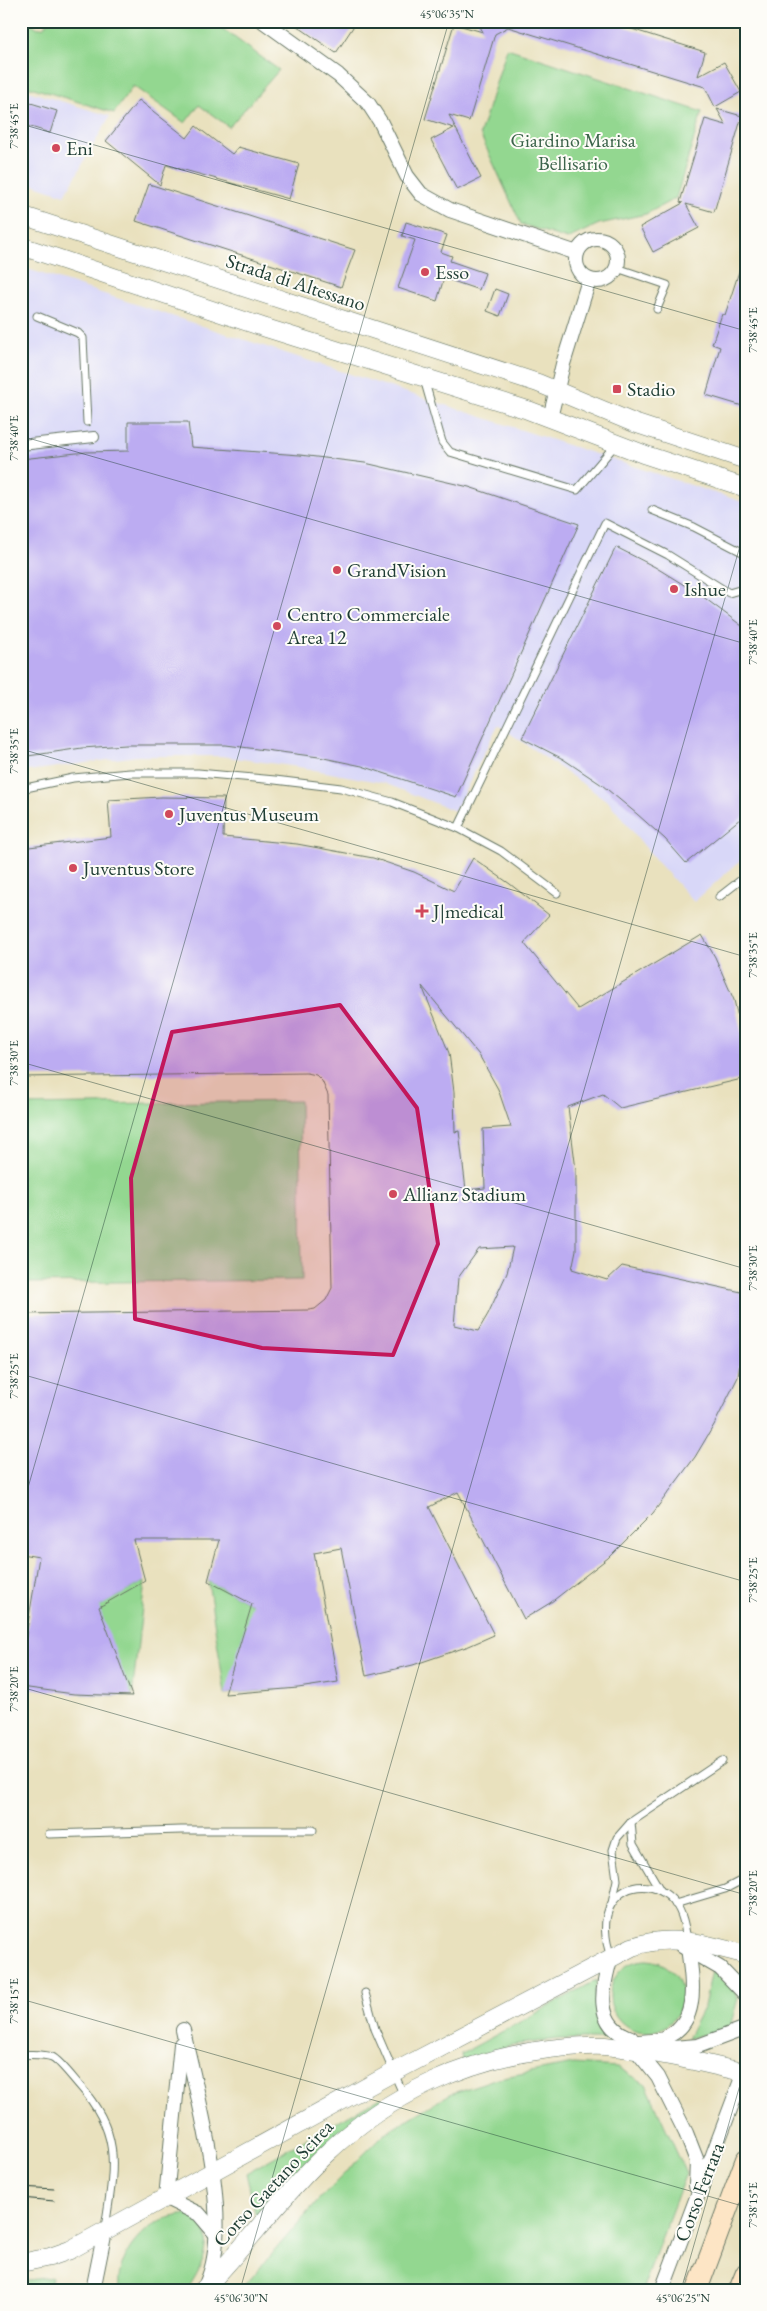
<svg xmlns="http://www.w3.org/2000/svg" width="767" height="2311" font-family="'EB Garamond',serif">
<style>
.built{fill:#d8d7f8}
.green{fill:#93d790;stroke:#598a62}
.building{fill:#bcacf2;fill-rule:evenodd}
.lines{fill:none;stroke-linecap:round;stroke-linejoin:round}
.service-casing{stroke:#667664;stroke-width:9}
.pedestrian-casing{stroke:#667664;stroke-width:12}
.minor-casing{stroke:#667664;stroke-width:16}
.tertiary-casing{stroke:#667664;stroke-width:19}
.secondary-casing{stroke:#667664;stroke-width:22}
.service{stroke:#fff;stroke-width:7}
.pedestrian{stroke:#fff;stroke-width:10}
.minor{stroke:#fff;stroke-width:14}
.tertiary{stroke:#fff;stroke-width:18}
.secondary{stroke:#fde5c5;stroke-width:20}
.tram{stroke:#1f3d34;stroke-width:1}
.marked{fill:#c2185b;fill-opacity:0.2;stroke:#c2185b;stroke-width:4;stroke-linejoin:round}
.ticks{fill:none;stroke:#1f3d34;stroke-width:1;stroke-opacity:0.45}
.poi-dot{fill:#d1495b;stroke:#fdfcf7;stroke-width:2}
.labels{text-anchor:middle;stroke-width:4;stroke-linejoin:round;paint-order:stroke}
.park-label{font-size:20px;fill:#3c644b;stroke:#fdfcf7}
.poi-label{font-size:20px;fill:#1f3d34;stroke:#fdfcf7;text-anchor:start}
.street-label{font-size:20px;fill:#1f3d34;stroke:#fdfcf7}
.neatline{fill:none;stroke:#1f3d34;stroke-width:2}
.ticks-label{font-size:12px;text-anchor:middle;fill:#1f3d34}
</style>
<rect width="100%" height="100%" fill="#fdfcf7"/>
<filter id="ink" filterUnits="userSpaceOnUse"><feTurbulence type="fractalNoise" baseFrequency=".02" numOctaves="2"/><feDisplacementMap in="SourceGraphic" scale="10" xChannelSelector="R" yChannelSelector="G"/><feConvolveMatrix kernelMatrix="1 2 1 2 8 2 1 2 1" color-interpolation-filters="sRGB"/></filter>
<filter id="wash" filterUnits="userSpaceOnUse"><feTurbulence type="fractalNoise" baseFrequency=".0096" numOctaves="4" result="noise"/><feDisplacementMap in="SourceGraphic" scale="20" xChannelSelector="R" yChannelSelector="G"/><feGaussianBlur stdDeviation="1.12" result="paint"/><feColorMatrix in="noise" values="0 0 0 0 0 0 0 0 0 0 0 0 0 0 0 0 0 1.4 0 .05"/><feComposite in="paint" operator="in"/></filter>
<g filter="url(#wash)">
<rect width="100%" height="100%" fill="#e9e1be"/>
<!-- built -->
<g class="built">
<path d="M21 89 110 116 65 195 21 180Z"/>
<path d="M21 267 746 503V855L694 902 654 858 609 802 498 725 455 811 384 783 299 767 221 756H137L21 772Z"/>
</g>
<!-- green -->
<g class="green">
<path d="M27 21 38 28 44 27 49 21H212L279 70 229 127 199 105 185 123 133 86 114 113 21 84V28Z"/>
<path d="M507 48 702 112 676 198 646 214 599 224 567 239 521 224 480 134Z"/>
<path d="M300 1101 302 1280 21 1283V1105Z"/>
<path d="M91 1571 100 1606 145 1581 132 1696 80 1694Z"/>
<path d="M262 1572 276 1690 225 1694 208 1581 252 1604Z"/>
<circle cx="646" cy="1996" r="36"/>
<path d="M712 1971 733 1989 738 1998 730 2027 687 2039 704 2006Z"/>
<path d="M597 1980C592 2006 596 2017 611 2039H559L512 2045 462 2061 461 2054Z"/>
<path d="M573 2064 617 2067 646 2084 686 2173 642 2290H241L319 2199 384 2134 450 2094 498 2078Z"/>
<path d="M381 2097 384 2102 257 2221 246 2173Z"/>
<path d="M181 2215H197C200 2220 205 2227 206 2233 209 2254 198 2273 187 2290H119C116 2261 135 2236 158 2222 164 2218 174 2217 181 2215Z"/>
<path d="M52 2277 49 2290H21V2281Z"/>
</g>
<g id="blocks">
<!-- building -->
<g class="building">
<path d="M290 21H357L336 53Z"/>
<path d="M477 21H606L705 52 698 76 724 62 741 92 715 107 705 87 508 27 495 34 469 121 449 115 481 178 457 190 431 140 454 128 425 119 454 24 483 32Z"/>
<path d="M21 100 57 111 50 133 21 124Z"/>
<path d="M139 100 187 138 196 126 232 154 238 147 299 164 289 199 166 165 160 185 106 141Z"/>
<path d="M717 109 742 116 714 212 686 204 699 228 653 252 640 227 683 203 680 202 705 119 726 125Z"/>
<path d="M149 184 355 250 341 287 136 221Z"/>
<path d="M406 222 447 235 441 252 452 256 450 261 485 273 479 290 444 278 437 301 398 288 415 240 402 236Z"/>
<path d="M743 259 746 260V407L706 395 720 347 712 344 722 314 725 315Z"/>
<path d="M495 289 508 294 500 316 487 311Z"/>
<path d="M128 422H188L191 447 300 455 365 463 469 487 579 524 456 797 362 766 319 757 226 745H126L82 748 21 757V459L86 452 128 451Z"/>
<path d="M616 547 655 567 702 596 746 629V814L686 863 665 839 637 814 602 785 563 759 522 738Z"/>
<path d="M161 797 224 798 223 837 297 844 373 858 414 872 454 891 473 858 510 884 549 915 524 943 578 1009 702 935 715 957 734 1000 746 1052V1078L620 1108 603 1094 568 1107 576 1170V1250L572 1269 607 1280 622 1266 746 1293V1319L738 1377 714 1425 695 1457 653 1513 608 1558 550 1603 524 1619 458 1492 429 1507 494 1635 469 1646 413 1665 366 1676 341 1548 314 1553 338 1682 298 1688 225 1694 252 1604 208 1581 219 1540H134L145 1581 99 1607 132 1696 74 1694 21 1687V1666L39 1557 21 1554V1314L309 1310 315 1309 326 1300 332 1288 328 1095 322 1081 316 1075 307 1073 21 1077V848L111 837 108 800ZM422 986 479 1055 498 1089 511 1127 483 1129 485 1188 466 1190 459 1131 455 1132 454 1092 449 1053ZM513 1247 507 1273 488 1314 478 1331 454 1325 458 1278 479 1249Z"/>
</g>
</g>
</g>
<g filter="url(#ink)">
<use href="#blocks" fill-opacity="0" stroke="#667664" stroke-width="1"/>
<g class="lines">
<!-- service casing -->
<g class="service-casing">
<g id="service">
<path d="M617 268 667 285 657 309"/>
<path d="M37 316 78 333 83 338 87 422"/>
<path d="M424 379 442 442 450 452 577 490 616 444"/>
<path d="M652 510 694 527 746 554"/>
<path d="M21 789 73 778 130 773H198L275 780 341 788 392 802 458 828 501 851 557 893"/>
<path d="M458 828 605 523 668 555 729 593 746 588"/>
<path d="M719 897 746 876"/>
<path d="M631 1822 633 1844 660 1890"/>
<path d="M49 1834 181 1830H313"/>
<path d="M612 1903 617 1880 613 1850 617 1838 631 1822 722 1761"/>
<path d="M675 1904 725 1889 746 1878"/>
<path d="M611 1956C605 1941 602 1919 612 1903 628 1880 658 1882 675 1903 683 1913 685 1928 687 1940"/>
<path d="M365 1993 375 2029 404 2096"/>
<path d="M21 2054C30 2055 44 2054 52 2057 59 2060 73 2078 79 2085 123 2134 114 2168 105 2228"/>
</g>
</g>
<!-- pedestrian casing -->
<g class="pedestrian-casing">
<path id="pedestrian" d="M21 445 94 437"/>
</g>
<!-- minor casing -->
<g class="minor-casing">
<g id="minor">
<path d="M263 21 338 75 368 103 381 123 407 176 421 194 450 210 577 253"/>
<circle cx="597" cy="260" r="21"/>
<path d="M550 418 563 364 589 280"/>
<path d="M682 1946 720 1968 746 1995"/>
<path d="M611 1956C603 1986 592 2025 631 2038"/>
<path d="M183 2030C197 2096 234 2221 207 2282"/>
<path d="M624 2035 658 2077 686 2133 697 2161 696 2186"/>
<path d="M623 2043C635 2041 649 2043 661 2039 704 2025 691 1974 687 1940"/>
<path d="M181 2044 166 2198 199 2214 216 2234"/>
<path d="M660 2049 698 2046 746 2028"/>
<path d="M93 2290 105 2231"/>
<path d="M662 2290 746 2067"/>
</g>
</g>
<!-- tertiary casing -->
<g class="tertiary-casing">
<g id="tertiary">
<path d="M21 215 538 383 634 423 746 460"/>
<path d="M21 246 266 328 528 410 646 455 746 488"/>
<path d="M21 2263 50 2257 70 2250 394 2072 632 1947C671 1933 707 1944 746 1955"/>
<path d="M203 2290C246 2246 282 2195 327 2153 388 2095 466 2059 549 2049 567 2047 587 2045 605 2046 653 2051 699 2062 746 2073"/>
</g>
</g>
<!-- secondary casing -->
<g class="secondary-casing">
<g id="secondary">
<path d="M697 2290 746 2159"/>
<path d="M739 2290 746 2273"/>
</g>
</g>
<!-- service -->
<use href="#service" class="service"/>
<!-- pedestrian -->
<use href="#pedestrian" class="pedestrian"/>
<!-- minor -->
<use href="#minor" class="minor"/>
<!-- tertiary -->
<use href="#tertiary" class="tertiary"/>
<!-- secondary -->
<use href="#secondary" class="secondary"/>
<!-- tram -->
<g class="tram">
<path d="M21 2187 54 2189"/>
<path d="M21 2198 54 2201"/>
</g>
</g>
</g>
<!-- marked area -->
<path class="marked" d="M340 1005 417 1108 438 1244 393 1355 262 1348 135 1319 131 1178 172 1032Z"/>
<!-- ticks -->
<path class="ticks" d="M21 124 746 331M21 436 746 644M21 749 746 957M21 1062 746 1269M21 1374 746 1582M21 1512 449 21M21 1687 746 1895M21 1999 746 2207M240 2290 746 525M681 2290 746 2064"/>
<!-- markers -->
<g class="poi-dot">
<circle cx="56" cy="148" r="5"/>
<circle cx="425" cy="272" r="5"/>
<rect x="612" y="384" width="10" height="10" rx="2.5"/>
<circle cx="337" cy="570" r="5"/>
<circle cx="674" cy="589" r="5"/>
<circle cx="277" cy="626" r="5"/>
<circle cx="169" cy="814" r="5"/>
<circle cx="73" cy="868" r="5"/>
<path d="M419.5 903.5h5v5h5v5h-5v5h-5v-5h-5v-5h5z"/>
<circle cx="393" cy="1194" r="5"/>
</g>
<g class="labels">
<!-- park labels -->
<g class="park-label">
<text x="573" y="147">Giardino Marisa<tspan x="573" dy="23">Bellisario</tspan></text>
</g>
<!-- poi labels -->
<g class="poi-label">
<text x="66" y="155">Eni</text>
<text x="435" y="279">Esso</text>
<text x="627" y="396">Stadio</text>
<text x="347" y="577">GrandVision</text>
<text x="684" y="596">Ishue</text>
<text x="287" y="621">Centro Commerciale<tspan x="287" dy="23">Area 12</tspan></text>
<text x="179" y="821">Juventus Museum</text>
<text x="83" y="875">Juventus Store</text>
<text x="433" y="918">J|medical</text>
<text x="403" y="1201">Allianz Stadium</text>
</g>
<!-- street labels -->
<g class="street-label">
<text transform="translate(296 282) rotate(18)" y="7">Strada di Altessano</text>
<text transform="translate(273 2183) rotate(-47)" y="7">Corso Gaetano Scirea</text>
<text transform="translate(699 2192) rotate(-69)" y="7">Corso Ferrara</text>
</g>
</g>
<!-- margin -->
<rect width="767" height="2311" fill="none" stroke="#fdfcf7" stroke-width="55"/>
<rect x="28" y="28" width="712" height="2256" class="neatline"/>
<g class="ticks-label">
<text x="447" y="18">45°06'35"N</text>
<text transform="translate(14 126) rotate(-90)" y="4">7°38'45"E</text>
<text transform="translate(753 330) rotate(-90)" y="4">7°38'45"E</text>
<text transform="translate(14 438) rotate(-90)" y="4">7°38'40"E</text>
<text transform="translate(753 642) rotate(-90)" y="4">7°38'40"E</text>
<text transform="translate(14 751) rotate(-90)" y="4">7°38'35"E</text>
<text transform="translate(753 955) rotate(-90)" y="4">7°38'35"E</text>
<text transform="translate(14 1063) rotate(-90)" y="4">7°38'30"E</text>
<text transform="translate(753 1268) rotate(-90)" y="4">7°38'30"E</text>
<text transform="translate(14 1376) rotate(-90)" y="4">7°38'25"E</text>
<text transform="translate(753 1580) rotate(-90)" y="4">7°38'25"E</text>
<text transform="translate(14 1689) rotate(-90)" y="4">7°38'20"E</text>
<text transform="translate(753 1893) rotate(-90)" y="4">7°38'20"E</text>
<text transform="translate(14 2001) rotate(-90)" y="4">7°38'15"E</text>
<text transform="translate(753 2205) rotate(-90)" y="4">7°38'15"E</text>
<text x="241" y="2302">45°06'30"N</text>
<text x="683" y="2302">45°06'25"N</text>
</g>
</svg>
